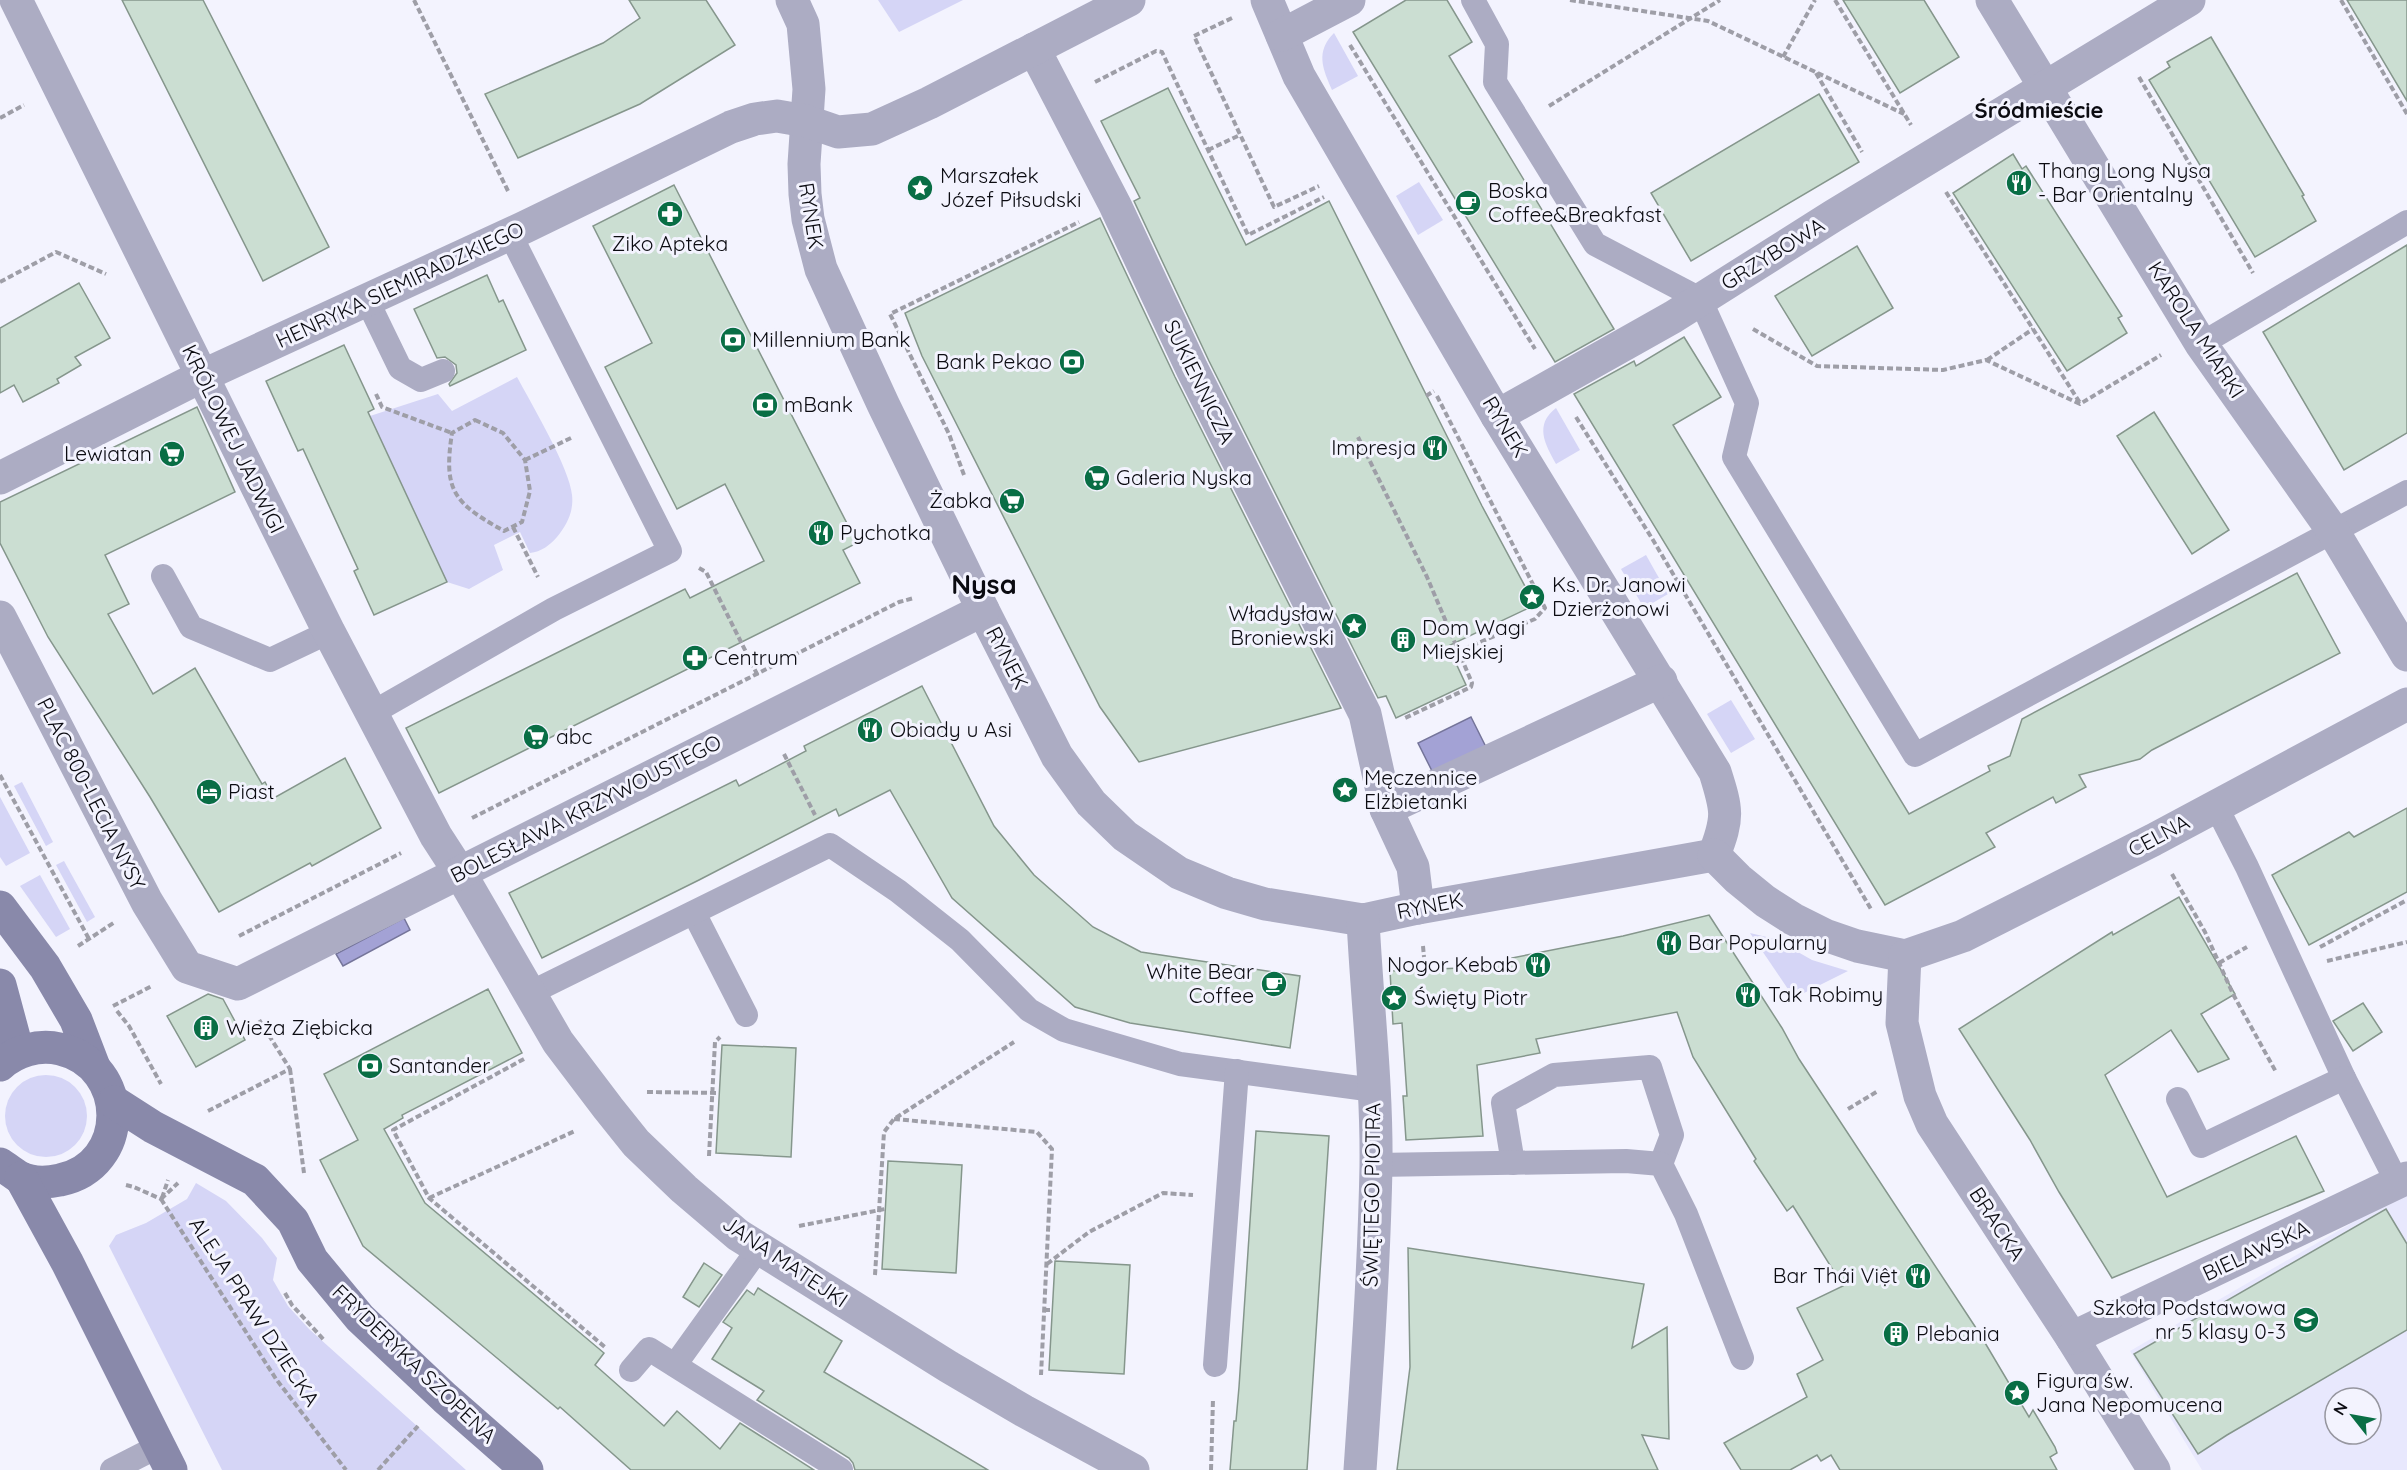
<svg xmlns="http://www.w3.org/2000/svg" width="2407" height="1470" font-family="Quicksand,sans-serif">
<style>
.built{fill:#e8e8fd;fill-rule:evenodd}
.green{fill:#d5d5f6}
.water{fill:#a3a2d5;stroke:#75759a;stroke-width:1.5}
.building{fill:#cbded2;stroke:#85968c;stroke-width:1.5}
.lines{fill:none;stroke-linecap:round;stroke-linejoin:round}
.path{stroke:#9e9ea7;stroke-width:4;stroke-dasharray:6 3;stroke-linecap:butt}
.lane{stroke:#acacc3;stroke-width:24}
.street{stroke:#acacc3;stroke-width:33}
.secondary{stroke:#8989aa;stroke-width:33}
.labels{text-anchor:middle;stroke-width:6;stroke-linejoin:round;paint-order:stroke}
.poi-label{font-size:21px;fill:#0b0b11;stroke:#f3f3fe;text-anchor:start}
.street-label{font-size:21px;fill:#0b0b11;stroke:#f3f3fe}
.neighbourhood-label{font-size:22px;font-weight:bold;fill:#0b0b11;stroke:#f3f3fe}
.district-label{font-size:27px;font-weight:bold;fill:#0b0b11;stroke:#f3f3fe}
</style>
<rect width="100%" height="100%" fill="#f3f3fe"/>
<!-- built -->
<path class="built" d="M2407 1191V1470H2202L2130 1351ZM2335 1398H2371V1434H2335Z"/>
<!-- green -->
<g class="green">
<path d="M878 0H963L899 32Z"/>
<path d="M1334 33 1358 76 1332 90C1323 69 1315 52 1334 33Z"/>
<path d="M1419 182 1443 220 1418 235 1396 196Z"/>
<path d="M517 377C531 403 570 469 572 495 574 511 567 525 557 537 550 545 541 552 530 553L520 532 494 545 503 570 469 589 447 582 370 416 438 394 452 411Z"/>
<path d="M1556 408 1580 450 1556 464C1545 444 1534 425 1556 408Z"/>
<path d="M1646 555 1668 594 1644 608 1621 569Z"/>
<path d="M1731 700 1755 739 1731 753 1707 714Z"/>
<path d="M22 782 53 842 46 846 14 786Z"/>
<path d="M0 797 30 853 6 866 0 857Z"/>
<path d="M64 861 95 917 87 922 56 865Z"/>
<path d="M40 875 70 929 56 937 20 886Z"/>
<path d="M1750 933 1775 939 1812 960 1848 971 1794 998Z"/>
<circle cx="46" cy="1116" r="41"/>
<path d="M196 1183 226 1201 262 1238 277 1258 273 1280 288 1306 309 1329 466 1470H222L109 1246 116 1235 146 1223 187 1199Z"/>
</g>
<!-- water -->
<g class="water">
<path d="M1471 717 1495 765 1442 791 1418 743Z"/>
<path d="M404 918 410 930 343 966 336 954Z"/>
</g>
<!-- building -->
<g class="building">
<path d="M122 0H203L329 247 263 281Z"/>
<path d="M629 0H706L735 45 640 104 518 158 485 94 603 43 640 18Z"/>
<path d="M1406 0H1447L1472 42 1449 56 1614 329 1555 362 1353 32Z"/>
<path d="M1843 0H1924L1959 57 1900 93Z"/>
<path d="M2347 0H2407V101Z"/>
<path d="M2211 37 2304 195 2302 196 2316 221 2255 257 2149 80 2170 67 2167 62Z"/>
<path d="M1168 88 1246 245 1329 201 1482 506 1535 605 1448 646 1466 685 1396 718 1386 696 1378 698 1209 361 1134 201 1140 198 1101 121Z"/>
<path d="M1819 94 1859 162 1691 261 1651 193Z"/>
<path d="M2013 154 2022 169 2026 166 2122 316 2118 318 2127 333 2067 371 1953 193Z"/>
<path d="M674 185 857 543 843 550 860 583 439 793 406 728 685 589 690 598 764 561 725 484 677 509 605 367 652 343 593 226Z"/>
<path d="M1100 218 1175 377 1341 708 1139 762 1100 707 922 356 905 313Z"/>
<path d="M2407 245V433L2344 470 2263 332Z"/>
<path d="M1857 246 1893 308 1812 356 1775 296Z"/>
<path d="M487 275 499 302 503 300 526 350 450 386 449 384 457 373 456 365 445 357 437 358 414 309Z"/>
<path d="M79 283 110 338 75 357 81 365 57 379 59 383 23 402 14 385 0 393V328Z"/>
<path d="M1684 337 1721 397 1673 425 1909 814 1990 771 1988 766 2010 756 2022 719 2297 573 2340 653 2152 750 2140 759 2079 775 2086 787 2056 803 2053 797 1986 833 1995 847 1885 905 1574 394 1634 361 1636 366Z"/>
<path d="M344 345 374 409 368 412 447 582 374 615 354 571 358 569 303 449 298 451 266 381Z"/>
<path d="M197 407 235 492 105 555 129 604 108 614 153 694 195 668 262 784 265 782 274 798 345 758 381 828 312 866 310 863 219 912 150 797 48 637 0 543V502Z"/>
<path d="M2154 412 2229 530 2192 554 2117 436Z"/>
<path d="M922 686 994 826 1034 875 1093 927 1141 952 1300 976 1290 1048 1130 1023 1075 1007 952 898 890 790 839 816 836 809 699 880 542 958 509 893 736 780 739 786 806 751 804 746Z"/>
<path d="M2407 808V892L2309 945 2272 875 2349 832 2354 837Z"/>
<path d="M2179 897 2235 994 2201 1014 2229 1059 2198 1072 2171 1030 2105 1075 2167 1197 2296 1136 2324 1191 2112 1278 2059 1192 2030 1140 1959 1029 2112 932 2113 935Z"/>
<path d="M1709 915 1782 1028 1799 1059 1978 1331 2029 1417 2033 1410 2055 1447 2057 1453 2050 1457 2057 1470H1840L1831 1455 1821 1461 1817 1455 1790 1470H1741L1724 1443 1807 1397 1797 1374 1823 1360 1797 1308 1843 1286 1793 1206 1787 1211 1754 1161 1756 1159 1693 1057 1677 1012 1536 1039 1540 1053 1477 1065 1483 1136 1406 1140 1403 1096H1407L1402 1023 1393 1024 1390 971 1461 968 1623 936Z"/>
<path d="M488 989 522 1053 402 1115 403 1118 384 1129 425 1203 604 1353 595 1365 664 1426 677 1411 720 1449 740 1423 814 1470H631L560 1407 558 1409 363 1246 320 1160 358 1140 324 1074Z"/>
<path d="M208 994 223 999 245 1040 196 1067 167 1016Z"/>
<path d="M2363 1003 2382 1032 2353 1051 2333 1021Z"/>
<path d="M722 1045 796 1048 791 1157 716 1153Z"/>
<path d="M1256 1131 1329 1136 1307 1470H1230L1234 1421H1236L1239 1387Z"/>
<path d="M888 1161 962 1165 956 1273 882 1269Z"/>
<path d="M2386 1209 2407 1244V1330L2227 1435 2198 1454 2134 1354Z"/>
<path d="M1408 1248 1644 1284 1632 1348 1667 1327 1669 1439 1642 1435 1658 1470H1397L1410 1367Z"/>
<path d="M1055 1261 1130 1265 1124 1374 1049 1370Z"/>
<path d="M704 1263 722 1275 699 1307 683 1297Z"/>
<path d="M758 1288 842 1341 824 1372 988 1470H855L853 1463 849 1458 757 1400 764 1391 712 1359 732 1328 723 1322 747 1290 754 1295Z"/>
</g>
<g class="lines">
<!-- path -->
<g class="path">
<path d="M414 0 508 191"/>
<path d="M1570 0 1708 21 1904 114"/>
<path d="M1835 0 1911 125"/>
<path d="M2341 0 2407 114"/>
<path d="M1232 18 1194 36 1274 207 1319 186"/>
<path d="M1350 45 1535 349"/>
<path d="M1783 57 1815 0"/>
<path d="M1816 73 1862 152"/>
<path d="M2139 77 2253 273"/>
<path d="M1095 82 1156 51 1162 52 1248 235 1324 197"/>
<path d="M1549 106 1720 0"/>
<path d="M0 118 24 105"/>
<path d="M1208 150 1240 135"/>
<path d="M1946 192 2080 403"/>
<path d="M0 282 56 252 106 274"/>
<path d="M1753 329 1817 366 1943 370 1986 360 2080 404 2161 355"/>
<path d="M1987 360 2033 329"/>
<path d="M376 394 382 407 452 433"/>
<path d="M1426 396 1434 391"/>
<path d="M1437 396 1545 608 1535 619 1459 651"/>
<path d="M1576 417 1653 540 1871 909"/>
<path d="M475 420 503 433 525 460 530 491 522 522 504 531C454 503 443 491 452 433Z"/>
<path d="M1358 437 1427 577 1472 683 1471 687 1405 718"/>
<path d="M525 460 573 437"/>
<path d="M964 475 949 434 890 314 1079 222"/>
<path d="M513 527 538 577"/>
<path d="M699 568 706 572 758 676"/>
<path d="M784 754 815 815"/>
<path d="M0 775 89 939"/>
<path d="M472 818 899 602 914 598"/>
<path d="M2172 874 2205 932 2233 994 2276 1072"/>
<path d="M239 936 401 853"/>
<path d="M78 946 115 922"/>
<path d="M1423 946 1424 957"/>
<path d="M2320 947 2407 900"/>
<path d="M2327 961 2407 942"/>
<path d="M2219 963 2247 947"/>
<path d="M113 1006 152 986"/>
<path d="M117 1011 129 1026 161 1084"/>
<path d="M524 1059 393 1130 429 1198 606 1348"/>
<path d="M290 1069 304 1173"/>
<path d="M647 1092 719 1093"/>
<path d="M1848 1109 1878 1091"/>
<path d="M208 1111 290 1069 258 1018"/>
<path d="M894 1119 1037 1132 1052 1149 1041 1375"/>
<path d="M709 1156 715 1042 720 1037"/>
<path d="M126 1185 134 1187 161 1199"/>
<path d="M162 1198 168 1180"/>
<path d="M429 1198 575 1131"/>
<path d="M161 1199 178 1183"/>
<path d="M161 1199 276 1379 346 1470"/>
<path d="M799 1226 885 1209"/>
<path d="M1047 1264 1089 1232 1163 1193 1193 1195"/>
<path d="M875 1275 884 1132 894 1119 1014 1042"/>
<path d="M285 1293 292 1305 324 1340"/>
<path d="M1044 1310H1052"/>
<path d="M378 1470 418 1426"/>
<path d="M1211 1470 1213 1399"/>
</g>
<!-- lane -->
<g class="lane">
<path d="M1473 0 1497 44 1495 82 1595 244 1700 299 1747 403 1734 457 1915 755 2407 492"/>
<path d="M367 300 400 368 421 380 443 371"/>
<path d="M2201 344 2407 222"/>
<path d="M163 576 191 627 270 660 329 632"/>
<path d="M372 713 554 609 670 551 510 234"/>
<path d="M2216 806 2247 867 2344 1078 2398 1184"/>
<path d="M694 913 746 1015"/>
<path d="M530 993 830 845 898 891 960 940 1029 1010 1064 1030 1180 1064 1374 1090"/>
<path d="M2178 1099 2201 1146 2344 1078"/>
<path d="M1513 1163 1503 1103 1554 1075 1650 1067 1672 1135 1661 1164"/>
<path d="M1376 1165 1626 1161 1661 1164 1686 1214 1742 1358"/>
<path d="M675 1365 759 1248"/>
<path d="M1215 1365 1237 1071"/>
<path d="M631 1370 649 1349 841 1470"/>
<path d="M112 1470 159 1446"/>
</g>
<!-- street -->
<g class="street">
<path d="M16 0 329 632 436 836 460 873 558 1042 608 1108 636 1143 684 1189 738 1235 949 1367 1024 1411 1133 1470"/>
<path d="M792 0 803 24 809 89 804 164 805 194 808 219 821 269 883 404 983 610 1057 756 1091 803 1125 836 1179 873 1227 893 1265 904 1363 920 1418 908 1714 855"/>
<path d="M1267 0 1299 76 1497 416 1715 772C1727 810 1729 817 1714 855"/>
<path d="M1992 0 2201 344 2333 531 2407 655"/>
<path d="M1282 35 1349 0"/>
<path d="M1034 49 1115 205 1192 369 1365 714 1386 809 1661 681"/>
<path d="M1497 416 1673 317 1833 216 2189 0"/>
<path d="M0 478 202 376 525 227 731 127 755 119 777 116 806 121 838 132 872 129 929 103 1129 0"/>
<path d="M0 617 147 902 187 967 238 984 983 610"/>
<path d="M1386 809 1413 867 1418 908"/>
<path d="M1714 855 1738 879 1765 901 1793 919 1825 935 1857 946 1905 956 1963 936 2153 840 2407 704"/>
<path d="M1905 956 1902 1023 1920 1096 1932 1124 2072 1338 2154 1470"/>
<path d="M2072 1338 2407 1178"/>
<path d="M1360 1470C1367 1369 1374 1267 1376 1166 1377 1084 1367 1002 1363 920"/>
</g>
<!-- secondary -->
<g class="secondary">
<path d="M0 907 45 967 76 1020 94 1067"/>
<path d="M0 985 18 1052"/>
<path d="M0 1065C16 1051 38 1044 60 1049 131 1066 130 1166 60 1180 47 1183 31 1183 19 1177 13 1173 6 1168 0 1164"/>
<path d="M114 1102 153 1127 255 1180 293 1221 312 1260 360 1318 445 1398 527 1470"/>
<path d="M21 1178 67 1262 171 1470"/>
</g>
</g>
<!-- icons -->
<defs>
<g id="restaurant-disc" transform="scale(1.35)"><circle r="9.5" fill="#096e45" stroke="#f3f3fe"/><path d="M-5-6h1v4h1v-4h1v4h1v-4h1v5L-1.5 .5V6h-2V.5L-5-1ZM5-6V6H3V1.5H1.5Q1.5-4 5-6Z" fill="#fff"/></g>
<g id="sight-disc" transform="scale(1.35)"><circle r="9.5" fill="#096e45" stroke="#f3f3fe"/><path d="M0-6L1.8-2.2L6-1.7L2.9 1.2L3.7 5.4L0 3.3L-3.7 5.4L-2.9 1.2L-6-1.7L-1.8-2.2Z" fill="#fff"/></g>
<g id="cafe-disc" transform="scale(1.35)"><circle r="9.5" fill="#096e45" stroke="#f3f3fe"/><path d="M-5.5-4.5H6V0H3Q3 3.5 0 3.5H-2.5Q-5.5 3.5-5.5 0ZM3-3.2v2h1.7v-2ZM-6 4.5H4V6H-6Z" fill="#fff"/></g>
<g id="pharmacy-disc" transform="scale(1.35)"><circle r="9.5" fill="#096e45" stroke="#f3f3fe"/><path d="M-2-6h4v4h4v4h-4v4h-4v-4h-4v-4h4Z" fill="#fff"/></g>
<g id="bank-disc" transform="scale(1.35)"><circle r="9.5" fill="#096e45" stroke="#f3f3fe"/><path d="M-6-4H6V4H-6ZM0-2.3a2.3 2.3 0 1 0 0 4.6a2.3 2.3 0 1 0 0-4.6Z" fill="#fff"/></g>
<g id="supermarket-disc" transform="scale(1.35)"><circle r="9.5" fill="#096e45" stroke="#f3f3fe"/><path d="M-6-5.5h2.5l.6 2H6L4.5 2H-2.5L-4.4-4H-6ZM-1.5 3.2a1.3 1.3 0 1 0 .1 0ZM3 3.2a1.3 1.3 0 1 0 .1 0Z" fill="#fff"/></g>
<g id="building-disc" transform="scale(1.35)"><circle r="9.5" fill="#096e45" stroke="#f3f3fe"/><path d="M-4-6H4V6H1V3H-1V6H-4ZM-2.5-4.3h1.7v1.8h-1.7ZM.8-4.3h1.7v1.8H.8ZM-2.5-1h1.7V.8h-1.7ZM.8-1h1.7V.8H.8Z" fill="#fff"/></g>
<g id="hotel-disc" transform="scale(1.35)"><circle r="9.5" fill="#096e45" stroke="#f3f3fe"/><path d="M-6-4.5h1.5V1H6V5H4.5V3h-9V5H-6ZM-4 0a1.8 1.8 0 1 1 3.6 0ZM.5 0V-2.5h3Q6-2.5 6 0Z" fill="#fff"/></g>
<g id="school-disc" transform="scale(1.35)"><circle r="9.5" fill="#096e45" stroke="#f3f3fe"/><path d="M0-5L7-2L0 1L-7-2ZM-4 1L0 2.5L4 1V4Q0 6-4 4Z" fill="#fff"/></g>
</defs>
<g fill-rule="evenodd">
<use href="#restaurant-disc" x="2019" y="183"/>
<use href="#sight-disc" x="920" y="188"/>
<use href="#cafe-disc" x="1468" y="203"/>
<use href="#pharmacy-disc" x="670" y="214"/>
<use href="#bank-disc" x="733" y="340"/>
<use href="#bank-disc" x="1072" y="362"/>
<use href="#bank-disc" x="765" y="405"/>
<use href="#restaurant-disc" x="1435" y="448"/>
<use href="#supermarket-disc" x="172" y="454"/>
<use href="#supermarket-disc" x="1097" y="478"/>
<use href="#supermarket-disc" x="1012" y="501"/>
<use href="#restaurant-disc" x="821" y="533"/>
<use href="#sight-disc" x="1532" y="597"/>
<use href="#sight-disc" x="1354" y="626"/>
<use href="#building-disc" x="1403" y="640"/>
<use href="#pharmacy-disc" x="695" y="658"/>
<use href="#restaurant-disc" x="870" y="730"/>
<use href="#supermarket-disc" x="536" y="737"/>
<use href="#sight-disc" x="1345" y="790"/>
<use href="#hotel-disc" x="209" y="792"/>
<use href="#restaurant-disc" x="1669" y="943"/>
<use href="#restaurant-disc" x="1538" y="965"/>
<use href="#cafe-disc" x="1274" y="984"/>
<use href="#restaurant-disc" x="1748" y="995"/>
<use href="#sight-disc" x="1394" y="998"/>
<use href="#building-disc" x="206" y="1028"/>
<use href="#bank-disc" x="370" y="1066"/>
<use href="#restaurant-disc" x="1918" y="1276"/>
<use href="#school-disc" x="2306" y="1320"/>
<use href="#building-disc" x="1896" y="1334"/>
<use href="#sight-disc" x="2017" y="1393"/>
</g>
<g class="labels">
<!-- poi labels -->
<g class="poi-label">
<text x="2038" y="178">Thang Long Nysa<tspan x="2038" dy="24">- Bar Orientalny</tspan></text>
<text x="940" y="183">Marszałek<tspan x="940" dy="24">Józef Piłsudski</tspan></text>
<text x="1488" y="198">Boska<tspan x="1488" dy="24">Coffee&amp;Breakfast</tspan></text>
<text x="670" y="251" text-anchor="middle">Ziko Apteka</text>
<text x="752" y="347">Millennium Bank</text>
<text x="1052" y="369" text-anchor="end">Bank Pekao</text>
<text x="784" y="412">mBank</text>
<text x="1416" y="455" text-anchor="end">Impresja</text>
<text x="152" y="461" text-anchor="end">Lewiatan</text>
<text x="1116" y="485">Galeria Nyska</text>
<text x="992" y="508" text-anchor="end">Żabka</text>
<text x="840" y="540">Pychotka</text>
<text x="1552" y="592">Ks. Dr. Janowi<tspan x="1552" dy="24">Dzierżonowi</tspan></text>
<text x="1334" y="621" text-anchor="end">Władysław<tspan x="1334" dy="24">Broniewski</tspan></text>
<text x="1422" y="635">Dom Wagi<tspan x="1422" dy="24">Miejskiej</tspan></text>
<text x="714" y="665">Centrum</text>
<text x="890" y="737">Obiady u Asi</text>
<text x="556" y="744">abc</text>
<text x="1364" y="785">Męczennice<tspan x="1364" dy="24">Elżbietanki</tspan></text>
<text x="228" y="799">Piast</text>
<text x="1688" y="950">Bar Popularny</text>
<text x="1518" y="972" text-anchor="end">Nogor Kebab</text>
<text x="1254" y="979" text-anchor="end">White Bear<tspan x="1254" dy="24">Coffee</tspan></text>
<text x="1768" y="1002">Tak Robimy</text>
<text x="1414" y="1005">Święty Piotr</text>
<text x="226" y="1035">Wieża Ziębicka</text>
<text x="389" y="1073">Santander</text>
<text x="1898" y="1283" text-anchor="end">Bar Thái Việt</text>
<text x="2286" y="1315" text-anchor="end">Szkoła Podstawowa<tspan x="2286" dy="24">nr 5 klasy 0-3</tspan></text>
<text x="1916" y="1341">Plebania</text>
<text x="2036" y="1388">Figura św.<tspan x="2036" dy="24">Jana Nepomucena</tspan></text>
</g>
<!-- street labels -->
<g class="street-label">
<text transform="translate(811 216) rotate(81)" y="7">RYNEK</text>
<text transform="translate(1773 254) rotate(-32)" y="7">GRZYBOWA</text>
<text transform="translate(400 285) rotate(-25)" y="7">HENRYKA SIEMIRADZKIEGO</text>
<text transform="translate(2196 330) rotate(57)" y="7">KAROLA MIARKI</text>
<text transform="translate(1199 382) rotate(64)" y="7">SUKIENNICZA</text>
<text transform="translate(1505 427) rotate(59)" y="7">RYNEK</text>
<text transform="translate(233 439) rotate(64)" y="7">KRÓLOWEJ JADWIGI</text>
<text transform="translate(1007 658) rotate(63)" y="7">RYNEK</text>
<text transform="translate(91 794) rotate(63)" y="7">PLAC 800-LECIA NYSY</text>
<text transform="translate(586 809) rotate(-27)" y="7">BOLESŁAWA KRZYWOUSTEGO</text>
<text transform="translate(2159 836) rotate(-28)" y="7">CELNA</text>
<text transform="translate(1430 906) rotate(-11)" y="7">RYNEK</text>
<text transform="translate(1372 1195) rotate(-89)" y="7">ŚWIĘTEGO PIOTRA</text>
<text transform="translate(1997 1224) rotate(57)" y="7">BRACKA</text>
<text transform="translate(2256 1251) rotate(-25)" y="7">BIELAWSKA</text>
<text transform="translate(785 1262) rotate(34)" y="7">JANA MATEJKI</text>
<text transform="translate(254 1312) rotate(57)" y="7">ALEJA PRAW DZIECKA</text>
<text transform="translate(414 1364) rotate(44)" y="7">FRYDERYKA SZOPENA</text>
</g>
<!-- neighbourhood labels -->
<g class="neighbourhood-label">
<text x="2039" y="118">Śródmieście</text>
</g>
<!-- district labels -->
<g class="district-label">
<text x="984" y="594">Nysa</text>
</g>
</g>
<!-- north arrow -->
<g transform="translate(2353 1416) rotate(301)"><circle r="28" fill="#f3f3fe" stroke="#96969f" stroke-width="1.5"/>
<path d="M0-4.5L10 22L0 15L-10 22Z" fill="#096e45"/>
<text y="-9" font-size="16" font-weight="bold" text-anchor="middle" fill="#0b0b11">N</text>
</g>
</svg>
